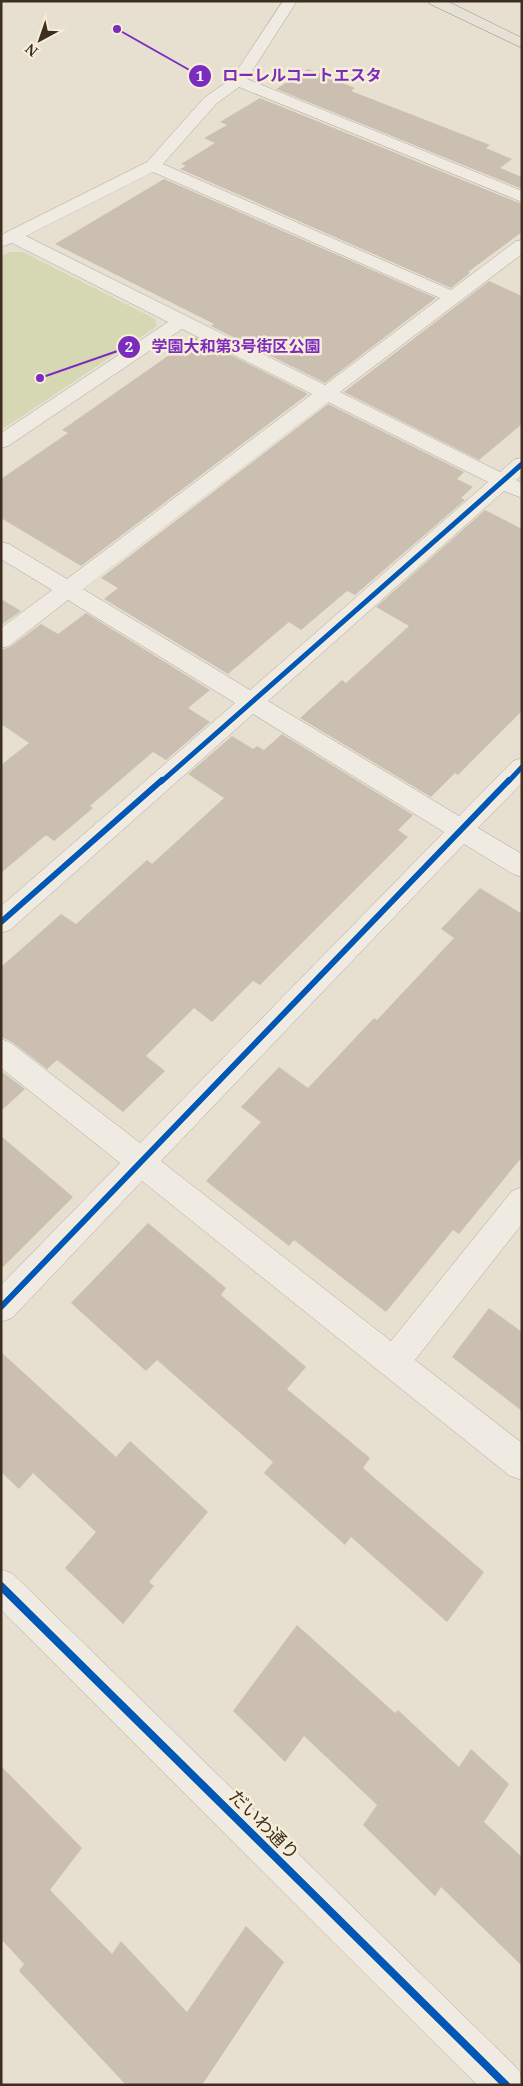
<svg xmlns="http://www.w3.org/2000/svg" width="523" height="2086" font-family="'Noto Serif','Noto Sans JP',serif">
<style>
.green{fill:#d6d7b3}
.building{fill:#cbbfb2}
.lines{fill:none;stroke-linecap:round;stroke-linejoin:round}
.minor-casing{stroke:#ada599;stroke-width:1}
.tertiary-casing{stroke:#ada599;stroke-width:1}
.primary-casing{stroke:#928b80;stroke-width:1}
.minor{fill:#efebe3;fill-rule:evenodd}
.tertiary{fill:#efebe3;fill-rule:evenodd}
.primary{fill:#e6e1d4;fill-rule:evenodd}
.cycleway-far2-casing{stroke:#f7eed8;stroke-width:8}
.cycleway-far1-casing{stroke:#f7eed8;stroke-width:9}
.cycleway-casing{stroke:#f7eed8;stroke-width:11}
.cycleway-far2{stroke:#0057b8;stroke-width:5}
.cycleway-far1{stroke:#0057b8;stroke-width:6}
.cycleway{stroke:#0057b8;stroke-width:8}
.labels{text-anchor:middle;stroke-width:5;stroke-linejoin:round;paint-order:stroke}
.near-street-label{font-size:18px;fill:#3d2e20;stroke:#f7eed8}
.leader{fill:none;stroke:#7b2cbf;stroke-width:2}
.callout-dot{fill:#7b2cbf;stroke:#f7eed8;stroke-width:2}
.mark-label{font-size:15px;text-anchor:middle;font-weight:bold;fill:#fff}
.callout-label{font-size:16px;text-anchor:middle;font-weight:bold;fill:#7b2cbf;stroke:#f7eed8;stroke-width:5;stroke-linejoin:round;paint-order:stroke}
</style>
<rect width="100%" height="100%" fill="#e7e0d1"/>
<!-- green -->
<path class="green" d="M10 252H23L155 319 157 326 1 430V256Z"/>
<!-- building -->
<g class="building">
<path d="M308 69 355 88 351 91 490 145 486 148 512 159 500 168 522 177V189L276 89Z"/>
<path d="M260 98 522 204V232L468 272 470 273 451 288 180 169 186 166 181 164 215 143 204 138 227 125 220 122Z"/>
<path d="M164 179 436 298 325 383 211 326 214 324 55 244Z"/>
<path d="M489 281 522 296V424L479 460 344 392Z"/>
<path d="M195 337 308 394 81 566 1 518V479L68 433 62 430Z"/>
<path d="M328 404 464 472 457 479 473 487 461 498 465 500 355 595 347 591 301 630 289 622 228 674 104 599 118 588 101 578Z"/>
<path d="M485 510 522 529V711L458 775 455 773 431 797 300 718 342 680 346 683 409 626 376 607Z"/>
<path d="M1 599 21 611 1 625Z"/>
<path d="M86 613 210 690 188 708 210 722 166 760 153 752 90 806 93 808 54 841 46 835 1 873V765L29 743 1 724V650L10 647 41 624 58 634Z"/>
<path d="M282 734 413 815 398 830 408 837 260 985 253 981 212 1022 194 1008 146 1056 165 1071 123 1112 57 1060 47 1069 12 1042 1 1037V967L61 914 76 924 147 860 152 864 224 798 188 774 232 736 253 749 257 746 264 750Z"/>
<path d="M480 888 522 914V1157L459 1234 453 1230 386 1312 294 1240 289 1246 206 1181 261 1122 241 1107 279 1067 308 1088 374 1018 377 1020 454 938 441 929Z"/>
<path d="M1 1071 25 1089 1 1111Z"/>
<path d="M1 1136 73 1197 1 1269Z"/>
<path d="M148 1223 226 1288 221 1295 306 1367 287 1389 370 1458 363 1468 484 1572 447 1622 351 1537 345 1545 264 1473 273 1462 157 1360 146 1371 71 1303Z"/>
<path d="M489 1308 522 1332V1411L452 1357Z"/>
<path d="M1 1352 116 1457 130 1441 208 1512 149 1582 154 1586 123 1624 65 1568 96 1532 33 1473 19 1489 1 1472Z"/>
<path d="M297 1625 395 1713 398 1710 459 1767 471 1749 509 1784 484 1822 522 1857V1966L441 1887 435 1896 363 1825 377 1805 304 1736 285 1762 233 1711Z"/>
<path d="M1 1766 82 1848 50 1890 112 1954 121 1941 187 2012 246 1926 284 1962 202 2085H126L19 1971 24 1964 1 1939Z"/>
</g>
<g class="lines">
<!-- minor casing -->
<g class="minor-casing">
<path id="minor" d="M283 1H297L247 79 522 191V202L239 87 216 104 163 164 451 290 516 241 522 240V254L340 392 500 472 515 459 522 458V475L516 480 522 483V498L504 491 268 701 459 816 513 761 522 758V783L478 828 522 854V877L513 874 464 844 161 1161 391 1341 512 1191 522 1187V1224L415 1360 522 1443V1480L510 1476 142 1181 12 1318 1 1322V1285L120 1163 1 1068V1039L11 1043 140 1143 444 832 253 714 10 930 1 933V906L235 703 68 600 9 646 1 648V628L52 590 1 559V542L9 544 67 579 312 394 182 329 8 446 1 448V433L168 322 12 243 1 247V235L147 162 204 98 232 78ZM153 172 440 298 325 385 26 236ZM328 402 488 482 250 690 83 589Z"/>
</g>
<!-- tertiary casing -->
<g class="tertiary-casing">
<path id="tertiary" d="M1 1569 13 1574 520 2071 522 2085H477L1 1610Z"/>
</g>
<!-- primary casing -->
<g class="primary-casing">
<path id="primary" d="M428 1H447L522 38V48L430 4Z"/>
</g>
<!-- minor -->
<use href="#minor" class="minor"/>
<!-- tertiary -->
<use href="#tertiary" class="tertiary"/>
<!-- primary -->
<use href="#primary" class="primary"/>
<!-- cycleway-far2 casing -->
<g class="cycleway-far2-casing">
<g id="cycleway-far2">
<path d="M161 782 522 464"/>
<path d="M508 782 522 767"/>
</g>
</g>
<!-- cycleway-far1 casing -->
<g class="cycleway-far1-casing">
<g id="cycleway-far1">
<path d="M1 922 162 780"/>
<path d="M1 1307 509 780"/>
</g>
</g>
<!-- cycleway casing -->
<g class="cycleway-casing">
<path id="cycleway" d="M1 1586 506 2085"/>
</g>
<!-- cycleway-far2 -->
<use href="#cycleway-far2" class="cycleway-far2"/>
<!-- cycleway-far1 -->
<use href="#cycleway-far1" class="cycleway-far1"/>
<!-- cycleway -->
<use href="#cycleway" class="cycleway"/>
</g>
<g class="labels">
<!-- near-street labels -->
<g class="near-street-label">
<text transform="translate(264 1825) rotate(45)" y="6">だいわ通り</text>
</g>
</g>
<!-- callouts -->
<path class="leader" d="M117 29L200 76M40 378L129 347"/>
<g class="callout-dot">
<circle cx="117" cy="29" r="5"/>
<circle cx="40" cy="378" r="5"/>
<circle cx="200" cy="76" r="12"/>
<circle cx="129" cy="347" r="12"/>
</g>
<g class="mark-label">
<text x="200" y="81">1</text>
<text x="129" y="352">2</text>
</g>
<g class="callout-label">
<text x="302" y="81">ローレルコートエスタ</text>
<text x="236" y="352">学園大和第3号街区公園</text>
</g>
<!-- border -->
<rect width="523" height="2086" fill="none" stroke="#3d2e20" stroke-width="5"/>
<!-- north arrow -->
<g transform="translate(40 40) rotate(220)" stroke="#f7eed8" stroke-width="4" paint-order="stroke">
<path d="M0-4L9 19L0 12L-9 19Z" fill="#3d2e20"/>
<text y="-8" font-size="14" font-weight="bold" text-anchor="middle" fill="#3d2e20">N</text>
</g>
</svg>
